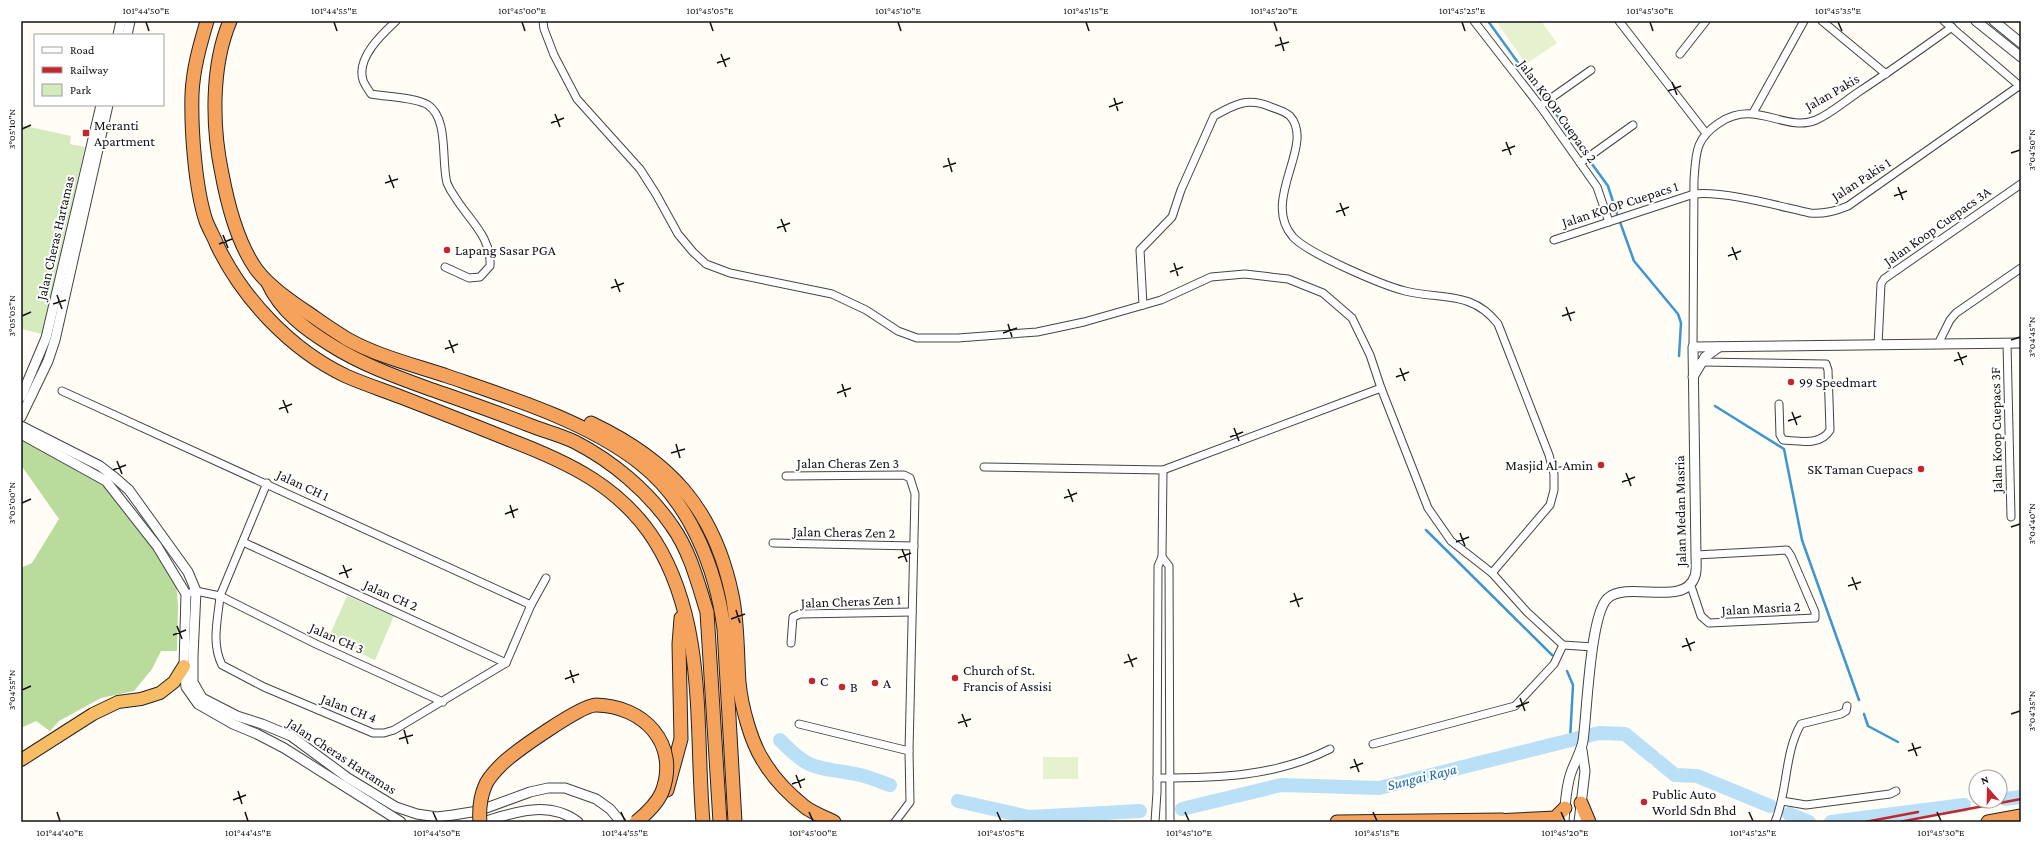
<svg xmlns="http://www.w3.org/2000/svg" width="2042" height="843" font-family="'Crimson Pro',serif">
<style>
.green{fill:#d5ebbd}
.forest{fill:#b9dc9c}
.pitch{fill:#e6f2cf}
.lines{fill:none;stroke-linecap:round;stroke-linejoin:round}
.stream{stroke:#3f96cf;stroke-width:2.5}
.river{stroke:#b9e0f7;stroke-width:14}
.minor-casing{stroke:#444;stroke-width:9}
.tertiary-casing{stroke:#444;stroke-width:11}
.trunk-casing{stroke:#222;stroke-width:14}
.motorway-casing{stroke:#222;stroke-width:15}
.minor{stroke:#fff;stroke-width:7}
.tertiary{stroke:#fff;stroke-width:9}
.trunk{stroke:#f7bc64;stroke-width:12}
.motorway{stroke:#f5a25d;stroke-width:13}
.rail{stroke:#c4262e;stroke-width:2.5}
.motorway-bridge-casing{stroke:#222;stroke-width:15;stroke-linecap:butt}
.motorway-bridge{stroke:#f5a25d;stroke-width:13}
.ticks{fill:none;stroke:#111;stroke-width:1.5}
.poi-dot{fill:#c4262e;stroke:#fff;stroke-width:1.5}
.labels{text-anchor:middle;stroke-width:4;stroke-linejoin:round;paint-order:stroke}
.street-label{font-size:14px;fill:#111;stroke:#fff}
.poi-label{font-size:14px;fill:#111;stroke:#fff;text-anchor:start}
.water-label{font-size:15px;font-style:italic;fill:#1768a6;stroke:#fff}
.neatline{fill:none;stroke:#111;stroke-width:1.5}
.ticks-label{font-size:10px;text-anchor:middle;fill:#111}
</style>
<rect width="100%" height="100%" fill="#fffdf5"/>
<!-- green -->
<g class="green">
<path d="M21 125 71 136 70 144 85 147 42 334 21 329Z"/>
<path d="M347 596 394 616 375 660 328 639Z"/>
</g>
<!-- forest -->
<path class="forest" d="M21 437 90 474 116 498 158 550 176 581 178 607 177 651H161L152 669 134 691 101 698 59 721 50 731 36 721 21 728V568L32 563 59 519 21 465Z"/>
<!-- pitch -->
<g class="pitch">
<path d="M1496 21H1541L1557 43 1526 64Z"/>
<rect x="1043" y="757" width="35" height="22"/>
</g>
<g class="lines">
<!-- stream -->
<g class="stream">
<path d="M1488 21 1543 97"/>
<path d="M1550 106 1585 154"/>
<path d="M1592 164 1608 186 1617 214"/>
<path d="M1620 222 1634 261 1678 314 1681 323 1679 356"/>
<path d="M1715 406 1784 449 1802 540 1859 700"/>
<path d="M1426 530 1552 655"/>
<path d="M1567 671 1573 685 1570 740"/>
<path d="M1864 714 1868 726 1898 742"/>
</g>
<!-- river -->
<g class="river">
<path d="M780 740C812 774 819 766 860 775 870 777 880 782 890 785"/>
<path d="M1658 761 1675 775 1697 776 1770 806"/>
<path d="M2005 799 2021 797"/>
<path d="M958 801 1029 817 1140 811"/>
<path d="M1182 809 1281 785 1379 788 1599 733 1625 734 1653 757"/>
<path d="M1789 814 1809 822"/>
<path d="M1831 822 1964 805"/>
</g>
<!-- minor casing -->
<g class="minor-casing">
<g id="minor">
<path d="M396 21C382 34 356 58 363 80 364 84 368 89 371 94 386 97 415 97 428 105 449 119 441 161 447 183 449 188 452 193 455 197 468 219 492 237 490 266L480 277 469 278 445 267"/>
<path d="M543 21 544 29 554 55 577 99 640 169 656 194 678 234 693 252 706 264 730 273 832 294 866 310 898 331 917 338H958L1037 332 1084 322 1161 300 1211 277 1245 274 1288 279 1323 293 1352 318 1370 355 1381 388 1428 508 1451 541 1492 573 1527 612 1563 645 1593 647"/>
<path d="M1474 21 1540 106 1597 187 1609 222"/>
<path d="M1619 21 1705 132"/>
<path d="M1822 21 1886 74"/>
<path d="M1944 21 2021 87"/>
<path d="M1680 54 1706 21"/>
<path d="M1540 106 1591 70"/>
<path d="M1753 113 1804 21"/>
<path d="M1580 163 1633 125"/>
<path d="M1554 240 1694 194C1726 191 1778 206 1810 213 1825 214 1835 211 1848 206L2019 86"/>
<path d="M1143 305 1140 250 1172 217 1181 190 1214 116C1235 104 1248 97 1271 107 1277 109 1286 112 1290 116 1316 145 1260 200 1293 237 1309 254 1382 285 1405 291 1441 300 1472 290 1498 324L1549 455 1554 474V490L1550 505 1492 573"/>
<path d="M2007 343 2011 517"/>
<path d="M1938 344 1950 320 1956 313 2021 268"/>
<path d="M1878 345 1881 284 1884 279 2021 184"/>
<path d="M1693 347 1694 180C1696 153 1695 139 1719 123 1755 98 1785 133 1816 120 1830 114 1844 102 1857 93 1889 72 1920 50 1952 27"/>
<path d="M1701 362 1826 364 1828 370 1830 430C1821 446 1799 441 1783 440L1780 435 1779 404"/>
<path d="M62 391 531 605"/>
<path d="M984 467 1163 470 1381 388"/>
<path d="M786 476 904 475 910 478 915 494 909 751 910 802 895 822"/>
<path d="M243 542 506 663"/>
<path d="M773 543 914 546"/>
<path d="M1162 557 1169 566 1170 822"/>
<path d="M1690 583 1701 616 1709 623 1815 618V612L1791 556 1787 550 1696 555"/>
<path d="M186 594 196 591 220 596 267 483"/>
<path d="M791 643 793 617 800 614 912 612"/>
<path d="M443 702 316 644 220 596C218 619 211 643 222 665L264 687 373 733H384L394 730 506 663 531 605 546 578"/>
<path d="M799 724 909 751"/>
<path d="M1373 744 1515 706 1554 664 1563 645"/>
<path d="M1157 778C1217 778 1275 777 1330 749"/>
<path d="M1782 801 1806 805 1890 794 1896 791"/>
<path d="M1155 822 1157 792 1158 566 1162 557 1163 470"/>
<path d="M1775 822C1788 791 1784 753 1801 724L1841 714 1846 711 1847 706"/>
</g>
</g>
<!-- tertiary casing -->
<g class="tertiary-casing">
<g id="tertiary">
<path d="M1976 21 2021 57"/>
<path d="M1994 21 2021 43"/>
<path d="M118 35 121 21"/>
<path d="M127 35 130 21"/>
<path d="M1693 377 1705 357 1719 347"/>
<path d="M21 397 46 338 101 105"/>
<path d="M21 417 48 361 55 340 108 105"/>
<path d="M21 426 100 466 113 476 129 490 188 572 196 591 193 656V682L202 698 237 716 262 724 291 736 348 778 396 807 417 814 437 817 453 815 478 811 530 792 548 788H565L596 799 610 809 621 822"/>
<path d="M21 434 106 481 157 546 186 594 184 666 186 687 198 704 233 724 257 734 284 748 401 822"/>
<path d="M483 822C514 812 549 800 578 822"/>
<path d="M1564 822C1565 806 1566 785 1572 770 1576 760 1581 751 1583 741 1587 714 1590 613 1608 598 1628 580 1685 608 1695 576 1697 570 1696 562 1696 555L1693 347 2021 343"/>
<path d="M1579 822 1585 771 1582 750"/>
</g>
</g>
<!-- trunk casing -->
<g class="trunk-casing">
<path id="trunk" d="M21 760 93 714 118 702 141 699 160 693 174 682 184 666"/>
</g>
<!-- motorway casing -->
<g class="motorway-casing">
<g id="motorway">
<path d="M207 21C200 45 193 69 192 94 191 129 195 188 206 221 209 229 214 237 217 245 243 299 291 350 346 376 364 384 383 390 401 397 437 411 473 425 510 440 568 462 621 487 655 541 707 624 695 729 703 822"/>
<path d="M230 21C211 66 212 127 222 174 228 206 237 242 256 269 270 288 295 304 314 317 325 325 336 332 347 339 377 356 414 365 447 376 511 398 586 421 640 463 690 502 716 568 724 629L735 822"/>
<path d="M268 283C281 311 305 329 331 345 361 364 394 376 427 388 461 400 496 412 529 425 544 431 561 435 575 442 612 461 648 491 672 526 690 551 698 583 707 612L720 822"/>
<path d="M591 423C669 460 714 508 732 595 738 623 737 653 739 682 741 705 751 743 764 762 774 779 790 795 805 807 813 813 824 817 834 822"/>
<path d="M667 790 681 739 679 644 681 618"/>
<path d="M1581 803 1589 822"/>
<path d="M1494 821 1555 818 1565 808"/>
<path d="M1337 822 1502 820"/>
<path d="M1988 822 2021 816"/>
</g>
</g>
<!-- minor -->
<use href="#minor" class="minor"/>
<!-- tertiary -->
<use href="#tertiary" class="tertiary"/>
<!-- trunk -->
<use href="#trunk" class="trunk"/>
<!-- motorway -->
<use href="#motorway" class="motorway"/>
<!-- rail -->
<g class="rail">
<path d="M1865 822 1918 812"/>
<path d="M1899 822 2021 799"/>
</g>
<!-- motorway-bridge casing -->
<g class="motorway-bridge-casing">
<path id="motorway-bridge" d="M480 822C479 810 480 798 485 786 488 778 495 771 501 765 514 752 581 705 596 705 644 706 680 744 662 792 657 804 646 814 636 822"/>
</g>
<!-- motorway-bridge -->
<use href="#motorway-bridge" class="motorway-bridge"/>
</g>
<!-- ticks -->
<path class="ticks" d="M146 22 149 31M334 22 337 31M522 22 525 31M710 22 713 31M898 22 901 31M1086 22 1089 31M1274 22 1277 31M1462 22 1465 31M1650 22 1653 31M1838 22 1842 31M1280 37 1284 51M1275 46 1289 42M721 54 726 67M717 63 730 58M1672 82 1677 95M1668 91 1681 86M1114 98 1118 111M1109 107 1123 102M555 114 560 127M551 123 564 118M22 129 31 125M1506 142 1511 155M1502 151 1515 146M2011 153 2020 150M948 158 952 172M943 167 956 163M389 175 394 188M385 183 398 179M1898 187 1903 200M1894 196 1907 191M1340 203 1345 216M1336 212 1349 207M781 219 786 232M777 228 790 223M223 235 228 248M219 244 232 239M1732 247 1737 260M1728 256 1741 251M1174 263 1178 276M1170 272 1183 267M615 279 620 292M611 288 624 283M57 295 62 309M53 304 66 300M1566 307 1571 321M22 316 31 312M1562 316 1575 312M1008 324 1012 337M1003 333 1017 328M449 340 454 353M2011 340 2020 337M445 349 458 344M1958 352 1963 365M1954 361 1967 356M1400 368 1405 381M1396 377 1409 372M842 384 846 397M837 393 851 388M283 400 288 413M279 409 292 404M1792 412 1797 425M1788 421 1801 416M1234 428 1239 441M1230 437 1243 432M676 444 680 458M671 453 685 449M117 461 122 474M113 470 126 465M1626 473 1631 486M1622 482 1635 477M1068 489 1073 502M1064 498 1077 493M22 503 31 499M510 505 514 518M505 514 518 509M2011 527 2020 524M1460 533 1465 546M1456 542 1469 537M902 549 907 562M898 558 911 553M343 565 348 578M339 574 352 569M1852 577 1857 590M1848 586 1861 582M1294 593 1299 607M1290 602 1303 598M736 610 740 623M731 619 745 614M177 626 182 639M173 635 186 630M1686 638 1691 651M1682 647 1695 642M1128 654 1133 667M1124 663 1137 658M570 670 574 683M565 679 579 674M22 690 31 686M1520 698 1525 711M1516 707 1529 702M962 714 967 727M2011 714 2020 711M958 723 971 719M404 730 408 744M399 739 413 735M1912 743 1917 756M1908 751 1921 747M1354 759 1359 772M1350 768 1363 763M796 775 801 788M792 784 805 779M238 791 242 804M233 800 246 795M57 812 60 821M245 812 248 821M433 812 437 821M621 812 625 821M809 812 813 821M997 812 1001 821M1185 812 1189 821M1373 812 1377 821M1561 812 1565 821M1749 812 1753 821M1937 812 1941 821"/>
<!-- markers -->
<g class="poi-dot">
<rect x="82" y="129" width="8" height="8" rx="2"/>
<circle cx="447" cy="250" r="4"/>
<circle cx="1791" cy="382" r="4"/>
<circle cx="1601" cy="465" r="4"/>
<circle cx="1921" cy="469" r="4"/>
<circle cx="955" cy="678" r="4"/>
<circle cx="812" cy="681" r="4"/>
<circle cx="875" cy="683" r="4"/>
<circle cx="842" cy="687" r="4"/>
<circle cx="1644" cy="802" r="4"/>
</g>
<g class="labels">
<!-- street labels -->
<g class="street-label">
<text transform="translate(1832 92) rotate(-30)" y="5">Jalan Pakis</text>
<text transform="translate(1558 111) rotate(54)" y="5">Jalan KOOP Cuepacs 2</text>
<text transform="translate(1861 179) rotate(-33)" y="5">Jalan Pakis 1</text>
<text transform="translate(1620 204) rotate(-18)" y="5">Jalan KOOP Cuepacs 1</text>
<text transform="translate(1937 226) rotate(-35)" y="5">Jalan Koop Cuepacs 3A</text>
<text transform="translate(55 238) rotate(-77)" y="5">Jalan Cheras Hartamas</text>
<text transform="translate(1996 430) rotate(-91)" y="5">Jalan Koop Cuepacs 3F</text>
<text x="848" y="468">Jalan Cheras Zen 3</text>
<text transform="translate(303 485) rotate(25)" y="5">Jalan CH 1</text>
<text transform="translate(1680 511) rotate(-91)" y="5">Jalan Medan Masria</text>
<text transform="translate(844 532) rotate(1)" y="5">Jalan Cheras Zen 2</text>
<text transform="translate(391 595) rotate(24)" y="5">Jalan CH 2</text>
<text transform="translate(851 601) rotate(-2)" y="5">Jalan Cheras Zen 1</text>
<text transform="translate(1761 608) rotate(-3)" y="5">Jalan Masria 2</text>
<text transform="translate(337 638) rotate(24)" y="5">Jalan CH 3</text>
<text transform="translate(349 708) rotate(21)" y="5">Jalan CH 4</text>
<text transform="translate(342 756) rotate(33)" y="5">Jalan Cheras Hartamas</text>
</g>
<!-- poi labels -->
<g class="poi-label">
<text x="94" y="130">Meranti<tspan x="94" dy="16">Apartment</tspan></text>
<text x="455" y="255">Lapang Sasar PGA</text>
<text x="1799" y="387">99 Speedmart</text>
<text x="1593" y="470" text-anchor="end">Masjid Al-Amin</text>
<text x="1913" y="474" text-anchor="end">SK Taman Cuepacs</text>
<text x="963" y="675">Church of St.<tspan x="963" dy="16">Francis of Assisi</tspan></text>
<text x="820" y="686">C</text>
<text x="883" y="688">A</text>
<text x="850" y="692">B</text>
<text x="1652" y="799">Public Auto<tspan x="1652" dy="16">World Sdn Bhd</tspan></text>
</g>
<!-- water labels -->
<g class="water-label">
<text transform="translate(1422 777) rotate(-14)" y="5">Sungai Raya</text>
</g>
</g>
<!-- border -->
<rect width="2042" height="843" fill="none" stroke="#ffffff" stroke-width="44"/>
<!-- legend -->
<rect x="34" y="34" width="130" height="72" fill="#ffffff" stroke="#a0a0a0"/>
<rect x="42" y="47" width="20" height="6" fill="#ffffff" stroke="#a0a0a0"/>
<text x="70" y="54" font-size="12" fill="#111111">Road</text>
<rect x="42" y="67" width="20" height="6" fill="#c4262e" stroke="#a0a0a0"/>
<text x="70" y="74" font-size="12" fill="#111111">Railway</text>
<rect x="42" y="84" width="20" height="12" fill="#d5ebbd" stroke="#a0a0a0"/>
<text x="70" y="94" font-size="12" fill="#111111">Park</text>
<!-- north arrow -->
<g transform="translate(1988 789) rotate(340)"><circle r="19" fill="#ffffff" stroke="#a0a0a0"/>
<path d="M0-3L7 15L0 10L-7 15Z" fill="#c4262e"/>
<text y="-6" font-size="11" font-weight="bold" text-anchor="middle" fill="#111111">N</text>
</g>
<rect x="22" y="22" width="1998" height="799" class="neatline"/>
<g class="ticks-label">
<text x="146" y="14">101°44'50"E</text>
<text x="334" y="14">101°44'55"E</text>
<text x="522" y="14">101°45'00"E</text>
<text x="710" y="14">101°45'05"E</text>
<text x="898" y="14">101°45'10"E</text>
<text x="1086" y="14">101°45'15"E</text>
<text x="1274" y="14">101°45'20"E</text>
<text x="1462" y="14">101°45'25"E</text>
<text x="1650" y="14">101°45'30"E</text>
<text x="1838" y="14">101°45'35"E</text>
<text transform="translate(11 129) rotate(-90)" y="4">3°05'10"N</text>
<text transform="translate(2031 150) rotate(-90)" y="4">3°04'50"N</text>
<text transform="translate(11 316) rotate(-90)" y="4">3°05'05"N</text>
<text transform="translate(2031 337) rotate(-90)" y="4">3°04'45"N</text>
<text transform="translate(11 503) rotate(-90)" y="4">3°05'00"N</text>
<text transform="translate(2031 524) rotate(-90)" y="4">3°04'40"N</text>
<text transform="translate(11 690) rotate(-90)" y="4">3°04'55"N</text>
<text transform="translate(2031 711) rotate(-90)" y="4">3°04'35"N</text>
<text x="60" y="836">101°44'40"E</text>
<text x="248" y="836">101°44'45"E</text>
<text x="437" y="836">101°44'50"E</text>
<text x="625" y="836">101°44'55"E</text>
<text x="813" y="836">101°45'00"E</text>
<text x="1001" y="836">101°45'05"E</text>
<text x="1189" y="836">101°45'10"E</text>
<text x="1377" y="836">101°45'15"E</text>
<text x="1565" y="836">101°45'20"E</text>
<text x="1753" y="836">101°45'25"E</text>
<text x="1941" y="836">101°45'30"E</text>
</g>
</svg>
